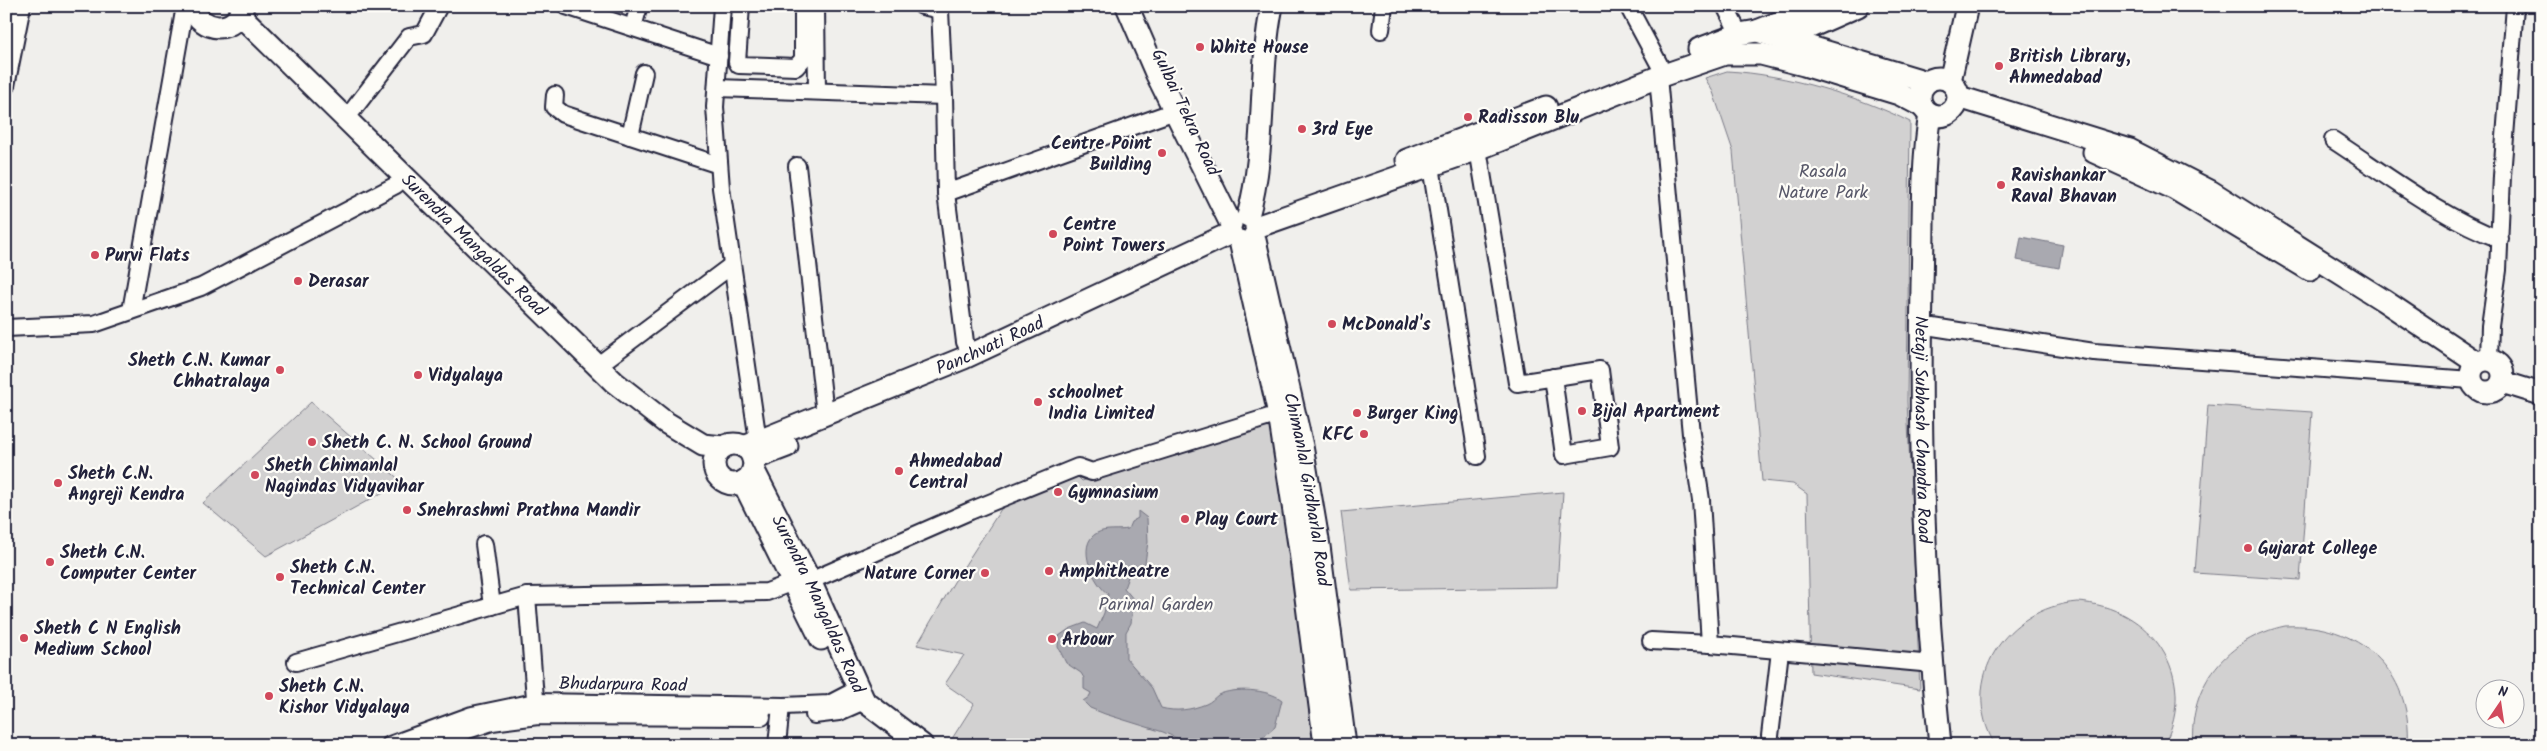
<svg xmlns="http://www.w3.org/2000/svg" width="2547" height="751" font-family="Kalam,sans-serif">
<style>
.green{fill:#d2d1d1;stroke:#7a7a86}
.water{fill:#a9a9b0;stroke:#737381}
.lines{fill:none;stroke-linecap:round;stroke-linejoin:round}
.minor-casing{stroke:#22223b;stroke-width:20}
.major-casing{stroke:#22223b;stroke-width:25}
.minor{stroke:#fdfcf7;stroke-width:16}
.major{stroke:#fdfcf7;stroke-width:21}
.poi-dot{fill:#d1495b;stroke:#fdfcf7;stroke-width:2}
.labels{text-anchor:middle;stroke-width:4.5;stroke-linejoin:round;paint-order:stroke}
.poi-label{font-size:18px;font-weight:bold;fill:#22223b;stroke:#fdfcf7;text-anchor:start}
.street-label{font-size:18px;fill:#22223b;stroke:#fdfcf7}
.park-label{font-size:18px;fill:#575768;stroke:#fdfcf7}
</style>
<rect width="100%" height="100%" fill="#f0efec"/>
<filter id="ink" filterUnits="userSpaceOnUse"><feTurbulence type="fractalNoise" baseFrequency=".02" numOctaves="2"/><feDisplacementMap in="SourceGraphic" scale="10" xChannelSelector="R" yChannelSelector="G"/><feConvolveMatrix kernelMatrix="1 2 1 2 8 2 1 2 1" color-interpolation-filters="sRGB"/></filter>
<g filter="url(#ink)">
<!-- green -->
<g class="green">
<path d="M1727 71C1785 74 1859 96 1910 122L1907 401 1920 689 1811 673 1807 494 1793 484 1762 481 1733 151 1713 92 1705 78Z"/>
<path d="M311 402 402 482 266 556 203 503Z"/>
<path d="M2208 405 2312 412 2300 580 2195 573Z"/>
<path d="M1256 427 1274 428 1319 745H948L974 704 945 684 964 655 917 645 954 582 1003 506 1076 475 1082 481Z"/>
<path d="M1563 492 1557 587 1351 590 1341 512Z"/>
<path d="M2077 602C2151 606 2200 676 2164 745H1995C1957 679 2006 608 2077 602Z"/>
<path d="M2285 626C2358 622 2413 670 2408 745H2193C2188 685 2228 638 2285 626Z"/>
</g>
<!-- water -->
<g class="water">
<path d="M2021 237 2063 245 2059 268 2017 260Z"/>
<path d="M1138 511 1147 518 1148 542 1145 563 1129 574 1124 588 1134 600 1131 623 1126 632V658L1152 688 1161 708C1176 712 1191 710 1206 704 1211 702 1214 698 1218 695 1234 687 1268 689 1282 700L1275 727 1260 740 1246 745H1192L1163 732 1105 714 1090 708 1083 701 1089 697 1091 693 1084 689V678L1081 673 1066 663 1058 647 1059 636 1069 629 1085 623 1097 629 1104 613 1108 594C1094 584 1075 545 1097 533 1106 528 1118 531 1128 529L1131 522 1138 518Z"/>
</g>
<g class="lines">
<!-- minor casing -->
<g class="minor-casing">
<g id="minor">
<path d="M566 6 719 56"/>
<path d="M722 6 715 107 721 188 758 441"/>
<path d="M741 6 737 62 739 65 796 67 803 59V6"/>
<path d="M816 6 817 91"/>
<path d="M1628 6 1659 64"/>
<path d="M1725 6 1739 34"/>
<path d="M633 27 639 6"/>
<path d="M1381 30 1384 6"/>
<path d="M1658 77 1691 434 1701 500 1710 644 1933 664"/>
<path d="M6 86 22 6"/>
<path d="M717 88 944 96 940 10 922 6"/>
<path d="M555 95 554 107 563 114 719 165"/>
<path d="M944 96 946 193 1175 111"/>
<path d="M346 119 409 37 424 34 439 6"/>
<path d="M630 136 644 73"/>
<path d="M2333 140C2385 174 2442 218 2500 239"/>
<path d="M1478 149 1517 383 1600 370 1610 447 1564 455 1553 377"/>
<path d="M797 166 825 414"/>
<path d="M1431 166 1477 456"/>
<path d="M946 193 965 342 971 355"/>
<path d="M131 311 185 6"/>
<path d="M1933 327 2094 352 2471 380"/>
<path d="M6 328 94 324 201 287 396 185"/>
<path d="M2489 360 2490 326 2498 270 2502 176 2515 6"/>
<path d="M597 366 732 265"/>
<path d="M484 544 492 606"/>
<path d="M810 581 970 511 1078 467 1092 472 1279 414"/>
<path d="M527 596 536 711"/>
<path d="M1651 641 1710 644"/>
<path d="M296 662 527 596 767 592 793 582"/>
<path d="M814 715 839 712 864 701"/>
<path d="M1770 736 1780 651"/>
<path d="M390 745 472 715 535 702 784 706 829 704 858 689"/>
<path d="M423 745 492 722 538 716 762 717"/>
<path d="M777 745 781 706"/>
</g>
</g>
<!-- major casing -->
<g class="major-casing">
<g id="major">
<path d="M192 6C201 33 236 35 243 6"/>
<path d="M1127 6 1156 73 1231 224"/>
<path id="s1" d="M240 15 614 382 665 422 703 445 723 447"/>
<path d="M1757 31 1927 82"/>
<path d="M1783 39 1858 6"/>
<path d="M1699 49 1739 34 1757 31 1820 6"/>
<circle cx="1939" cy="97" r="19"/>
<path d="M1950 81 1967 6"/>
<path d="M1959 97 2130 150 2210 191 2383 300 2477 363"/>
<path id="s2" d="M1930 114C1921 169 1924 228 1922 284 1919 437 1924 592 1940 745"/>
<path d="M2094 152 2175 189 2310 270"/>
<path d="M1407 160 1546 107"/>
<path d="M1248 216C1267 148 1258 75 1272 6"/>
<path d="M1256 227 1478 149 1658 77 1725 54H1761L1804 65 1899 94 1922 106"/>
<path id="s3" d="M1254 236 1302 446 1319 546 1345 745"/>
<path d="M1240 241 1279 414 1300 551 1325 745"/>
<circle cx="2487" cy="376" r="16"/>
<path d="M2502 382 2541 394"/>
<circle cx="734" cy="464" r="20"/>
<path id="s4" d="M744 447 964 358 1231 233"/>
<path d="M753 459 787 446"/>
<path id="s5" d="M753 469 810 581 864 701 922 745"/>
<path d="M743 482 821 639"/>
</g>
</g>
<!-- minor -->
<use href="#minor" class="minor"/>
<!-- major -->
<use href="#major" class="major"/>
</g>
</g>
<!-- markers -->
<g class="poi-dot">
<circle cx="1200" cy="47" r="5"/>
<circle cx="1999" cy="66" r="5"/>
<circle cx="1468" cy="117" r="5"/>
<circle cx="1302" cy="129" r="5"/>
<circle cx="1162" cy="153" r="5"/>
<circle cx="2001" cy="185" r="5"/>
<circle cx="1053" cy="234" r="5"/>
<circle cx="95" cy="255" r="5"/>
<circle cx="298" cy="281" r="5"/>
<circle cx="1332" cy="324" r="5"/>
<circle cx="280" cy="370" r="5"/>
<circle cx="418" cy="375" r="5"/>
<circle cx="1038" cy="402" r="5"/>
<circle cx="1582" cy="411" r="5"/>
<circle cx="1357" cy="413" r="5"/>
<circle cx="1364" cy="434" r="5"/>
<circle cx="312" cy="442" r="5"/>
<circle cx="899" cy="471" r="5"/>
<circle cx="255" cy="475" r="5"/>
<circle cx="58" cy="483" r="5"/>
<circle cx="1058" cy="492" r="5"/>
<circle cx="407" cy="510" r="5"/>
<circle cx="1185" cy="519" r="5"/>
<circle cx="2248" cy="548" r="5"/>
<circle cx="50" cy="562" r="5"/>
<circle cx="1049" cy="571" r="5"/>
<circle cx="985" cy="573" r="5"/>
<circle cx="280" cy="577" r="5"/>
<circle cx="24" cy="638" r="5"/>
<circle cx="1052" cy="639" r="5"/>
<circle cx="269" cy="696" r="5"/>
</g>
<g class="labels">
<!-- poi labels -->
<g class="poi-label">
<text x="1210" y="53">White House</text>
<text x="2009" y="62">British Library,<tspan x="2009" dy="21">Ahmedabad</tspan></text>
<text x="1478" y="123">Radisson Blu</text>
<text x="1312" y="135">3rd Eye</text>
<text x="1152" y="149" text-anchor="end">Centre Point<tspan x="1152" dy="21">Building</tspan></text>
<text x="2011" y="181">Ravishankar<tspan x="2011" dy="21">Raval Bhavan</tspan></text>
<text x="1063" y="230">Centre<tspan x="1063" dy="21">Point Towers</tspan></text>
<text x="105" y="261">Purvi Flats</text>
<text x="308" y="287">Derasar</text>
<text x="1342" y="330">McDonald's</text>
<text x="270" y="366" text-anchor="end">Sheth C.N. Kumar<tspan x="270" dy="21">Chhatralaya</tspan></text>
<text x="428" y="381">Vidyalaya</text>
<text x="1048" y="398">schoolnet<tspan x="1048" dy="21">India Limited</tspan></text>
<text x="1592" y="417">Bijal Apartment</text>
<text x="1367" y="419">Burger King</text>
<text x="1354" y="440" text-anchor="end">KFC</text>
<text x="322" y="448">Sheth C. N. School Ground</text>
<text x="909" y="467">Ahmedabad<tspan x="909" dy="21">Central</tspan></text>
<text x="265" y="471">Sheth Chimanlal<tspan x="265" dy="21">Nagindas Vidyavihar</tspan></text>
<text x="68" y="479">Sheth C.N.<tspan x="68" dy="21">Angreji Kendra</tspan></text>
<text x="1068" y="498">Gymnasium</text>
<text x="417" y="516">Snehrashmi Prathna Mandir</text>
<text x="1195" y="525">Play Court</text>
<text x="2258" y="554">Gujarat College</text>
<text x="60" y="558">Sheth C.N.<tspan x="60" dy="21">Computer Center</tspan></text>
<text x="290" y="573">Sheth C.N.<tspan x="290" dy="21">Technical Center</tspan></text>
<text x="1059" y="577">Amphitheatre</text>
<text x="975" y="579" text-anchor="end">Nature Corner</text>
<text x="34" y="634">Sheth C N English<tspan x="34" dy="21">Medium School</tspan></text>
<text x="1062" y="645">Arbour</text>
<text x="279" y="692">Sheth C.N.<tspan x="279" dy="21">Kishor Vidyalaya</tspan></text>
</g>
<!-- street labels -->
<g class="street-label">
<text transform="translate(1186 112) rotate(65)" y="6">Gulbai Tekra Road</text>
<text dy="6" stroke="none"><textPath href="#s1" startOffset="328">Surendra Mangaldas Road</textPath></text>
<text dy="6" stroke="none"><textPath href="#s4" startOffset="266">Panchvati Road</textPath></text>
<text dy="6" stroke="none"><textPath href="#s2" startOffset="316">Netaji Subhash Chandra Road</textPath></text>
<text dy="6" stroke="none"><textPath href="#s3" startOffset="259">Chimanlal Girdharlal Road</textPath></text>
<text dy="6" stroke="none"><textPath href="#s5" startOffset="150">Surendra Mangaldas Road</textPath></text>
<text transform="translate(623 684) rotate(1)" y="6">Bhudarpura Road</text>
</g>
<!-- park labels -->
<g class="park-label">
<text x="1823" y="177">Rasala<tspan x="1823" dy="21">Nature Park</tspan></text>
<text x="1156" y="610">Parimal Garden</text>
</g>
</g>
<!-- margin -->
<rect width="2547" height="751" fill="none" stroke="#fdfcf7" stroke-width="25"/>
<rect x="12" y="12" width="2522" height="726" fill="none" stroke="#22223b" stroke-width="2" filter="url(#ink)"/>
<!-- north arrow -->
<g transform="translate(2500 704) rotate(13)"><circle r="24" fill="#fdfcf7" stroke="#a5a5ac"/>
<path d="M0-4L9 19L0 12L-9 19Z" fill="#d1495b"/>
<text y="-8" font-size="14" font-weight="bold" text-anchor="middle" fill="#22223b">N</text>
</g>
</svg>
